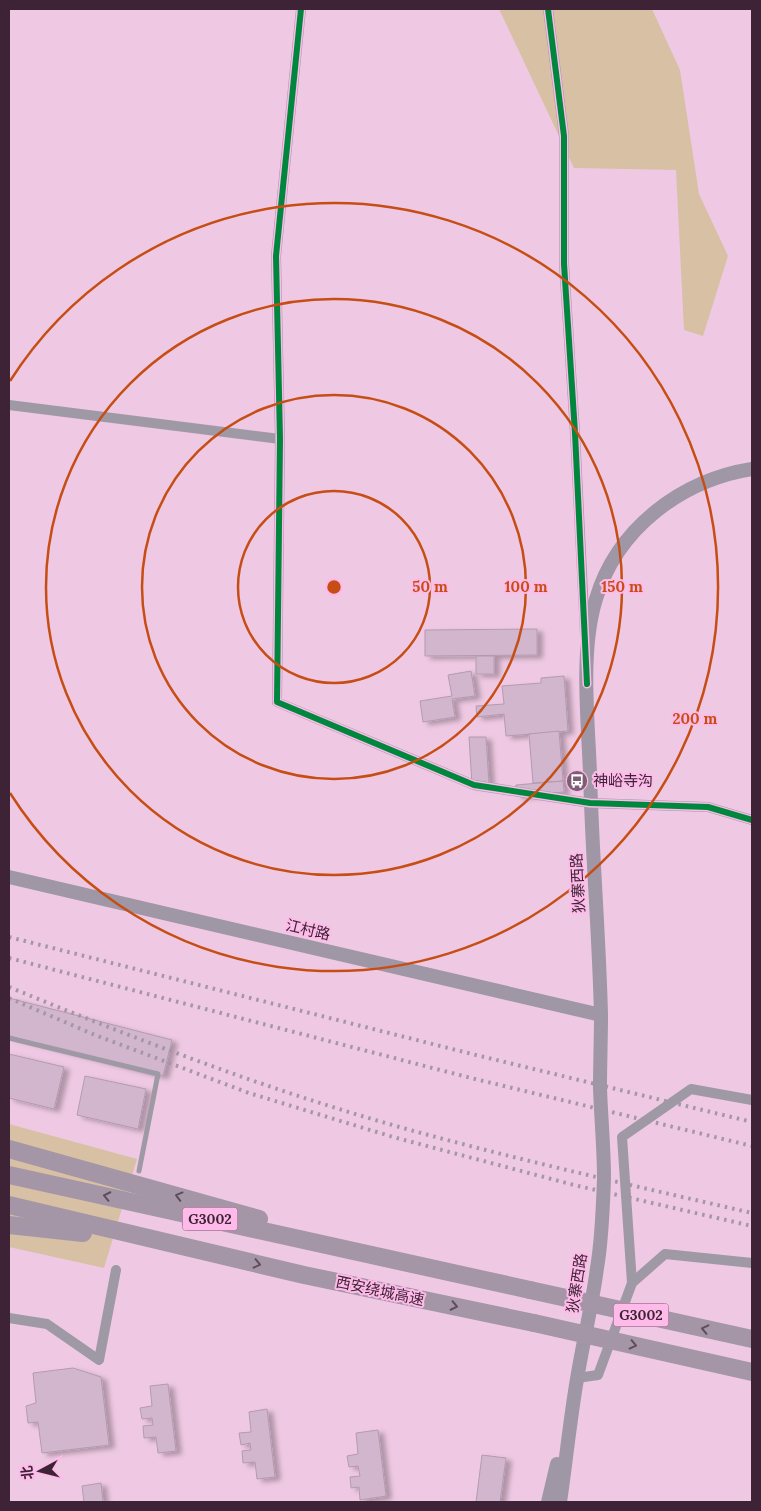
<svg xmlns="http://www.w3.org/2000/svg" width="761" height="1511" font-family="Lora,'Noto Sans SC',serif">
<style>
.green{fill:#d8c0a5}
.building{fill:#d1b6cd;stroke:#b49ab0;filter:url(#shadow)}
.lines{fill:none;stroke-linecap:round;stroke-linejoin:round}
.lane{stroke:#9f99a5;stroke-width:5}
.street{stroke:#9f99a5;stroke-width:10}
.secondary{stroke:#9f96a6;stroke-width:14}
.highway{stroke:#a496a6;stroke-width:18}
.rail{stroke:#a397a4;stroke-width:4;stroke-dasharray:2.5 5;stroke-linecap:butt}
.highway-bridge{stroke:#a496a6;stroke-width:18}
.cycleway-casing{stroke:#febae9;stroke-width:9}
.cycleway{stroke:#00873e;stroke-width:6}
.oneway{stroke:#624b5d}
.ring{fill:none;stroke:#c64e14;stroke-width:2.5}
.labels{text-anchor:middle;stroke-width:4;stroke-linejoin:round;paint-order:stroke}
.shield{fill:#febae9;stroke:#78506c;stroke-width:1}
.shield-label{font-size:14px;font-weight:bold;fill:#3e2336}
.poi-label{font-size:15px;fill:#3e2336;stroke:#febae9;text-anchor:start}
.street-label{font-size:15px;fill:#3e2336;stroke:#febae9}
.centre{fill:#c64e14;stroke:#febae9;stroke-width:2.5}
.ring-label{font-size:15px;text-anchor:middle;font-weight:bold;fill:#c64e14;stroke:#febae9;stroke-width:4;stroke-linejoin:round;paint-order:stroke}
</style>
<defs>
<filter id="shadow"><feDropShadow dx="5.5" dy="3" stdDeviation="2.5" flood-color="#0004"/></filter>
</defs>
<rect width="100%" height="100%" fill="#efc9e3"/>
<!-- green -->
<g class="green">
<path d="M499 9H652L680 70 699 194 728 256 703 336 684 330 676 170 574 168Z"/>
<path d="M9 1124 137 1159 104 1268 9 1247Z"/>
</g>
<!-- building -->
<g class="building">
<path d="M537 629V655L425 656V630Z"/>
<rect x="476" y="656" width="18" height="18"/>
<path d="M471 671 475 696 452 699 455 717 423 722 420 701 452 696 448 675Z"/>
<path d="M564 676 568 731 506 736 504 714 477 717 476 706 504 704 502 686 541 683V678Z"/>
<path d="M559 731 563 781 533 783 529 734Z"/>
<path d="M469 737H486L489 784 472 785Z"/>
<path d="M563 781 564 792 517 796 516 785Z"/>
<path d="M9 998 172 1040 163 1076 9 1036Z"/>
<path d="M9 1054 64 1067 54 1109 9 1098Z"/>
<path d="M85 1076 146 1089 138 1129 77 1115Z"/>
<path d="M73 1368 101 1377 109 1445 42 1453 38 1422 28 1423 26 1406 36 1403 33 1373Z"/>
<path d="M168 1384 176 1451 158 1453 156 1437 144 1438 143 1426 153 1425 152 1418 142 1419 140 1408 152 1406 150 1386Z"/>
<path d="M267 1409 275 1477 257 1479 255 1462 243 1463 242 1451 251 1450 250 1443 241 1445 239 1433 251 1432 249 1412Z"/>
<path d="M378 1430 386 1496 360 1500 359 1487 351 1488 350 1477 360 1476 358 1466 349 1467 347 1456 358 1454 356 1433Z"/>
<path d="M482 1455 506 1458 500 1502H476Z"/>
<path d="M101 1483 103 1502H84L82 1486Z"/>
</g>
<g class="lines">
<!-- lane -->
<path class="lane" d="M9 1038 158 1074 139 1171"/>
<!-- street -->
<g class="street">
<path d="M301 9 276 256 280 439 277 702 474 785 590 803 708 807 752 820"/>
<path d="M548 9 564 136V264L575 433 585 633"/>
<path d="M9 405 280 439"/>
<path d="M632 1283 622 1137 691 1089 752 1100"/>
<path d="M9 1318 47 1324 99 1360 116 1270"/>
<path d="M577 1378 598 1375 632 1283 665 1254 752 1263"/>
</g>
<!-- secondary -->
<g class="secondary">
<path d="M9 877 601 1015"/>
<path d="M548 1502 557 1464"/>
<path d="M560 1502C566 1461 570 1420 577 1379 583 1342 592 1306 597 1268 602 1239 603 1208 604 1178 604 1148 601 1118 600 1088 600 1064 601 1039 601 1015 599 934 592 853 590 773 588 719 580 650 596 599 617 528 682 480 752 469"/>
</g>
<!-- highway -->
<g class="highway">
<path d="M9 1149 259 1219"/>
<path d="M9 1175 530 1290"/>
<path d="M9 1205 304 1275 534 1323"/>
<path d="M9 1225 83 1233"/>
</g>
<!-- rail -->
<g class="rail">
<path d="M9 937 476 1055 752 1122"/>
<path d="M9 958 471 1078 752 1146"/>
<path d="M9 987C138 1040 268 1090 403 1128 518 1160 635 1186 752 1213"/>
<path d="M9 998 95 1035 249 1093 393 1137 574 1185 752 1226"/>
</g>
<!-- highway-bridge -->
<g class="highway-bridge">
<path d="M530 1290 752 1339"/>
<path d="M534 1323 752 1372"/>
</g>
<!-- cycleway casing -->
<g class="cycleway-casing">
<g id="cycleway">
<path d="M301 9 276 256 280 439 277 702 474 785 590 803 708 807 752 820"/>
<path d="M548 9 564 136V264L575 433 587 684"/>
</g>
</g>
<!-- cycleway -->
<use href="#cycleway" class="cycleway"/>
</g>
<!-- one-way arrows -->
<defs><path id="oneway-chevron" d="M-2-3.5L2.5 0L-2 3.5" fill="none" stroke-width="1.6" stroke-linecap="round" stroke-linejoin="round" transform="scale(1.25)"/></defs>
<g class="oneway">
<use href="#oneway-chevron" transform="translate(107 1196) rotate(-168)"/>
<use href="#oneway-chevron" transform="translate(179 1196) rotate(-165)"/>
<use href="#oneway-chevron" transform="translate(257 1264) rotate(13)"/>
<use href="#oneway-chevron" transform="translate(454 1306) rotate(12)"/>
<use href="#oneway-chevron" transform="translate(705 1329) rotate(-167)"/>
<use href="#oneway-chevron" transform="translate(633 1345) rotate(13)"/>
</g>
<!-- distance rings -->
<g class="ring">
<circle cx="334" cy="587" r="96"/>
<circle cx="334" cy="587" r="192"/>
<circle cx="334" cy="587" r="288"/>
<path d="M10 381A384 384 0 1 1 10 793"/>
</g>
<!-- icons -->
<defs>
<g id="bus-disc" transform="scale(1.125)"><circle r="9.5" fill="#7c5d73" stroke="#febae9"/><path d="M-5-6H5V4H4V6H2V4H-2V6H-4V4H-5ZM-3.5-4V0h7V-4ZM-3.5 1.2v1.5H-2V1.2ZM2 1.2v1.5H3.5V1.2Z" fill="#fff"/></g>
</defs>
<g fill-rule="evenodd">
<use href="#bus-disc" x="577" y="781"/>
</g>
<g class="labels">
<!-- shield labels -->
<g class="shield">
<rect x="182.5" y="1207.5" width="55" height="23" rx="4"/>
<rect x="613.5" y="1303.5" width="55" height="23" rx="4"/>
</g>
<g class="shield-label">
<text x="210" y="1224">G3002</text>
<text x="641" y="1320">G3002</text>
</g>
<!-- poi labels -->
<g class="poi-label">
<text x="593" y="786">神峪寺沟</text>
</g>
<!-- street labels -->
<g class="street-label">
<text transform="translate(578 883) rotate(-93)" y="5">狄寨西路</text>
<text transform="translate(308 930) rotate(13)" y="5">江村路</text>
<text transform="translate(577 1283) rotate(-81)" y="5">狄寨西路</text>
<text transform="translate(380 1291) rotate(12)" y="5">西安绕城高速</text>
</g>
</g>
<circle cx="334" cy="587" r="8" class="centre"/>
<g class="ring-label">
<text x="430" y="592">50 m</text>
<text x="526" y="592">100 m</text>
<text x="622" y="592">150 m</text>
<text x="695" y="724">200 m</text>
</g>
<!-- border -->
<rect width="761" height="1511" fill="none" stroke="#3e2336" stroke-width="20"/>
<!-- north arrow -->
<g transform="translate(40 1471) rotate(263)" stroke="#febae9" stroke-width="4" paint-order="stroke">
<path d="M0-4L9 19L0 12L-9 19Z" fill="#3e2336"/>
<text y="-8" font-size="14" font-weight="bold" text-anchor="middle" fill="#3e2336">北</text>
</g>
</svg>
